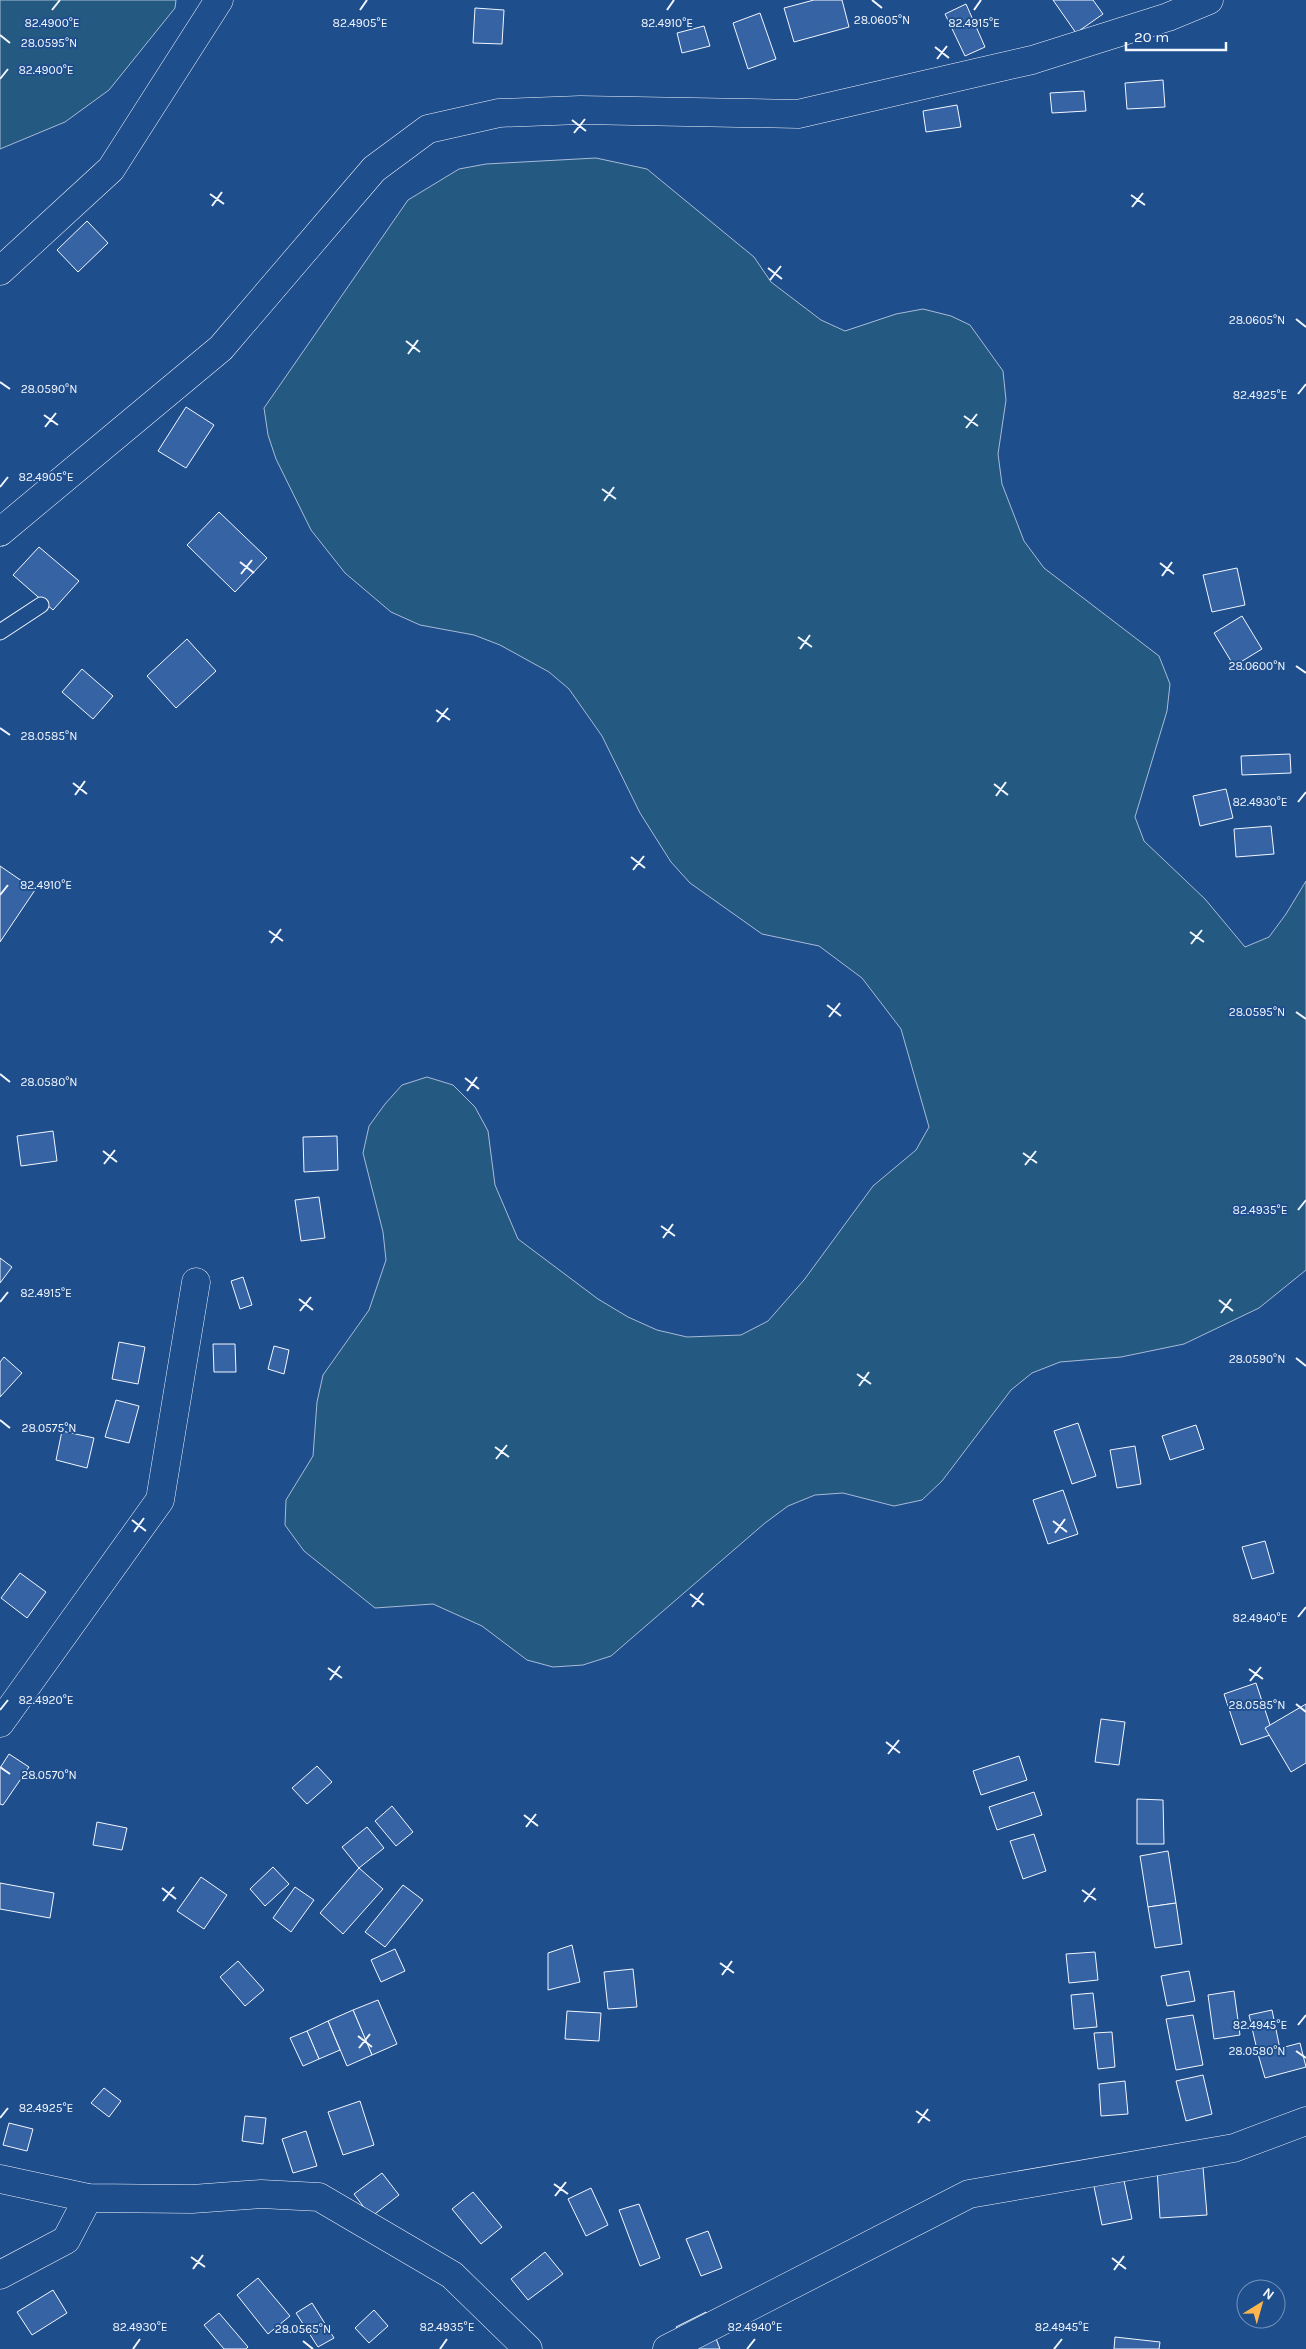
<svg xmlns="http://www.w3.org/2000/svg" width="1306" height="2349" font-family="Karla,sans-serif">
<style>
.green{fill:#245a82;stroke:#a8bbd7}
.building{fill:#3563a3;stroke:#f2f6ff}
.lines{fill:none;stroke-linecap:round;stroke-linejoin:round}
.lane-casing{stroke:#f2f6ff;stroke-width:17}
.street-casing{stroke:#f2f6ff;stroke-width:29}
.lane{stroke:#1f4e8c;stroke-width:15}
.street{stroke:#1f4e8c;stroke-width:28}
.ticks{fill:none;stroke:#f2f6ff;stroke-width:2}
.ticks-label{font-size:12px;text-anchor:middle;fill:#f2f6ff;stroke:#1f4e8c;stroke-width:4;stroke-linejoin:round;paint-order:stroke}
</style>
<rect width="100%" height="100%" fill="#1f4e8c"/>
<!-- green -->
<g class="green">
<path d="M0 0H176L175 8 109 90 65 122 0 149Z"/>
<path d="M596 158 647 169 754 257 771 282 821 320 845 331 896 314 923 309 951 316 970 325 1003 371 1006 400 998 454 1002 484 1024 541 1044 568 1159 656 1170 684 1167 711 1135 817 1144 841 1205 899 1245 947 1269 937 1286 914 1306 881V1270L1259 1308 1184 1344 1121 1357 1060 1362 1032 1373 1011 1390 942 1481 922 1500 894 1506 843 1493 815 1495 788 1506 765 1523 611 1656 583 1665 553 1667 527 1660 482 1626 433 1604 375 1608 304 1551 285 1525 286 1500 313 1456 317 1402 323 1375 369 1310 386 1260 383 1232 363 1153 369 1126 385 1104 402 1085 427 1077 453 1085 475 1107 488 1131 495 1185 518 1239 598 1299 628 1317 657 1330 687 1337 741 1335 768 1321 804 1280 873 1186 916 1150 929 1127 901 1029 862 978 819 946 762 934 690 883 671 862 640 813 602 736 569 689 549 672 500 645 474 635 420 625 391 612 345 573 311 530 276 459 268 435 264 408 408 200 459 169 486 164Z"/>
</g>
<!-- building -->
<g class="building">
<path d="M814 0H842L849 27 794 42 784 8Z"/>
<path d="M1053 0H1093L1103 14 1076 33Z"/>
<path d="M966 4 985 47 965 56 945 14Z"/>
<path d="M475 8 504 10 502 44 473 43Z"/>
<path d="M760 13 776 59 748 69 733 23Z"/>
<path d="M704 26 710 46 682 53 677 33Z"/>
<path d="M1163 80 1165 107 1127 109 1125 83Z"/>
<path d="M1084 91 1086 111 1052 113 1050 93Z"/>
<path d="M957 105 961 127 926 132 923 111Z"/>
<path d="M87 221 108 243 78 272 57 250Z"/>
<path d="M186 407 214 425 186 468 158 451Z"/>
<path d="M219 512 267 558 235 592 187 545Z"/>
<path d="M39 547 79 581 53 610 13 575Z"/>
<path d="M1237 568 1245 605 1212 612 1203 575Z"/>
<path d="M1242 616 1262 649 1234 666 1214 633Z"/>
<path d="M187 639 216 671 176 708 147 676Z"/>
<path d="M82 669 113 696 93 719 62 692Z"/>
<path d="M1290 754 1291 773 1242 775 1241 756Z"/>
<path d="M1226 789 1233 818 1200 826 1193 796Z"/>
<path d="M1271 826 1274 854 1236 857 1234 829Z"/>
<path d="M0 866 35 890 0 942Z"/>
<path d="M53 1131 57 1161 21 1166 17 1136Z"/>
<path d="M337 1136 338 1170 304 1172 303 1137Z"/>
<path d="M319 1197 325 1238 301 1241 295 1200Z"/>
<path d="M0 1258 12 1267 0 1283Z"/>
<path d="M243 1277 252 1305 240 1309 231 1281Z"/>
<path d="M119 1342 145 1347 138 1384 112 1379Z"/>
<path d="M213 1344H235L236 1372H214Z"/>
<path d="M274 1346 289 1350 284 1374 268 1369Z"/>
<path d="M4 1357 22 1373 0 1397V1362Z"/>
<path d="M116 1400 139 1406 129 1443 105 1437Z"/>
<path d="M1078 1423 1096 1476 1072 1484 1054 1431Z"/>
<path d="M1196 1425 1204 1449 1170 1460 1162 1436Z"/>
<path d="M62 1431 94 1438 87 1468 56 1460Z"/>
<path d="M1135 1446 1141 1484 1117 1488 1110 1450Z"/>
<path d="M1063 1490 1078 1534 1048 1544 1033 1500Z"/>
<path d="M1265 1541 1274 1573 1252 1579 1242 1547Z"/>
<path d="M20 1573 46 1592 27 1618 1 1598Z"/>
<path d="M1256 1683 1273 1734 1241 1745 1224 1694Z"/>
<path d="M1306 1704V1763L1291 1772 1265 1728Z"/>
<path d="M1101 1719 1125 1722 1119 1765 1095 1762Z"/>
<path d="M9 1754 29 1767 3 1805 0 1804V1768Z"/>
<path d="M1019 1756 1027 1780 981 1795 973 1771Z"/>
<path d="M317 1766 332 1782 307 1804 292 1788Z"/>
<path d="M1034 1792 1042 1815 997 1830 989 1807Z"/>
<path d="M1137 1799 1163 1800 1164 1844H1137Z"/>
<path d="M392 1806 413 1832 396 1846 375 1821Z"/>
<path d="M97 1822 127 1828 122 1850 93 1845Z"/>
<path d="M367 1827 384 1848 359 1868 342 1847Z"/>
<path d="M1034 1834 1046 1871 1023 1879 1010 1841Z"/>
<path d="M1168 1851 1176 1903 1148 1907 1140 1856Z"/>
<path d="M273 1867 289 1884 265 1906 250 1889Z"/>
<path d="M359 1868 383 1889 343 1934 320 1913Z"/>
<path d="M201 1877 227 1895 204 1929 177 1911Z"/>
<path d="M0 1883 54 1893 50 1918 0 1909Z"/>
<path d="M403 1885 423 1900 385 1947 365 1932Z"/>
<path d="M295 1887 314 1900 291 1932 273 1918Z"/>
<path d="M1176 1903 1182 1944 1155 1948 1148 1907Z"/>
<path d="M572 1945 580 1982 548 1990V1953Z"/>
<path d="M395 1949 405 1971 381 1982 371 1960Z"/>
<path d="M1095 1952 1098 1980 1069 1983 1066 1954Z"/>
<path d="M238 1961 264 1990 245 2006 220 1977Z"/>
<path d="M633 1969 637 2007 608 2009 604 1972Z"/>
<path d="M1189 1971 1195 2001 1167 2006 1161 1976Z"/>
<path d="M1234 1991 1240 2035 1214 2039 1208 1995Z"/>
<path d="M1093 1993 1097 2027 1074 2029 1071 1995Z"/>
<path d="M378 2000 397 2044 372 2055 353 2010Z"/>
<path d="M353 2010 372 2055 347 2066 328 2021Z"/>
<path d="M1272 2010 1280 2049 1258 2054 1249 2015Z"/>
<path d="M567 2011 601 2013 599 2041 565 2039Z"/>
<path d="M1193 2015 1203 2065 1176 2070 1166 2019Z"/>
<path d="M328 2021 340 2050 319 2059 307 2031Z"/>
<path d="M307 2031 319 2059 303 2066 290 2038Z"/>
<path d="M1112 2032 1115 2067 1098 2069 1094 2033Z"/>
<path d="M1300 2043 1306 2067 1265 2078 1258 2054Z"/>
<path d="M1203 2075 1212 2114 1186 2121 1176 2081Z"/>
<path d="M1125 2081 1128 2114 1101 2116 1099 2084Z"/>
<path d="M104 2088 121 2101 109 2117 91 2103Z"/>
<path d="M360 2101 374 2145 343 2155 328 2112Z"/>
<path d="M245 2116 266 2118 263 2144 242 2141Z"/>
<path d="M9 2123 33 2129 27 2151 3 2145Z"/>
<path d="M306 2131 317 2166 293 2173 282 2139Z"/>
<path d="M1203 2167 1207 2215 1160 2218 1157 2169Z"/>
<path d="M1122 2171 1132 2219 1102 2225 1092 2177Z"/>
<path d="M382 2173 399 2195 371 2217 354 2194Z"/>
<path d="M591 2188 608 2225 586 2236 568 2199Z"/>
<path d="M473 2192 502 2227 481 2244 452 2209Z"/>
<path d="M639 2204 660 2258 640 2266 619 2210Z"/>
<path d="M708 2231 722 2268 701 2276 686 2239Z"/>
<path d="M545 2252 563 2274 528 2300 511 2279Z"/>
<path d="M258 2278 290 2316 268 2334 237 2295Z"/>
<path d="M53 2290 67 2313 32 2335 17 2312Z"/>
<path d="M312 2303 334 2338 318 2347 296 2313Z"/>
<path d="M374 2310 388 2326 369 2343 355 2328Z"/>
<path d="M706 2312 720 2349H691L676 2327Z"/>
<path d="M219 2313 248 2347 246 2349H224L204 2325Z"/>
<path d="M1115 2337 1160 2342 1159 2349H1114Z"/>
</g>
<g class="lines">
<!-- lane casing -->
<g class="lane-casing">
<path id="lane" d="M0 632 41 605"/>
</g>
<!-- street casing -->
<g class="street-casing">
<g id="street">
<path d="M0 271 111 169 219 0"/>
<path d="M0 532 221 348 374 169 428 129 499 113 580 110 798 114 1032 60 1168 17 1209 0"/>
<path d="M0 1723 160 1500 196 1282"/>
<path d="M0 2179 88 2198 192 2199 261 2194 319 2197 452 2275 528 2349"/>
<path d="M0 2275 66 2240 88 2198"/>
<path d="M667 2349 969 2194 1234 2148 1306 2121"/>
</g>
</g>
<!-- lane -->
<use href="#lane" class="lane"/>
<!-- street -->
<use href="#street" class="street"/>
</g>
<!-- ticks -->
<path class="ticks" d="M872 0 882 8M52 10 60 0M360 10 367 0M667 10 674 0M974 10 981 0M0 35 10 43M935 47 949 58M937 59 947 46M0 79 8 69M572 120 586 131M574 133 585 119M210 194 224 204M1131 195 1145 205M212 206 222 192M1132 207 1143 193M768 268 782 279M770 280 781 266M1296 319 1306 327M406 341 420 352M408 354 418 340M0 382 10 389M1298 394 1306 384M44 415 58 425M964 416 978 426M45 427 56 413M966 428 977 414M0 487 8 477M602 489 616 499M604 501 614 487M240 562 254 573M1160 563 1174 574M241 574 252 560M1162 576 1172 562M798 637 812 647M800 649 810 635M1296 666 1306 673M436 710 450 720M437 722 448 708M0 728 10 735M73 783 87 794M994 784 1008 795M75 795 85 781M996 796 1006 782M1298 802 1306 792M631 857 645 868M633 870 644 856M0 895 8 885M269 931 283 941M1190 932 1204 942M271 943 281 929M1191 944 1202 930M827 1005 841 1016M1296 1012 1306 1019M829 1017 840 1003M0 1074 10 1082M465 1078 479 1089M467 1091 477 1077M103 1151 117 1162M1023 1153 1037 1163M104 1164 115 1150M1025 1165 1036 1151M1298 1210 1306 1200M661 1226 675 1236M663 1238 673 1224M299 1299 313 1310M1219 1300 1233 1311M0 1302 8 1292M300 1311 311 1297M1221 1313 1231 1299M1296 1358 1306 1366M857 1374 871 1384M859 1386 869 1372M0 1420 10 1428M495 1447 509 1457M496 1459 507 1445M132 1520 146 1531M1053 1521 1067 1532M134 1532 144 1518M1055 1533 1065 1519M690 1594 704 1605M692 1607 703 1593M1298 1617 1306 1607M328 1668 342 1678M1249 1669 1263 1679M330 1680 340 1666M1250 1681 1261 1667M1296 1704 1306 1712M0 1710 8 1700M886 1742 900 1753M888 1754 899 1740M0 1767 10 1774M524 1815 538 1826M526 1827 536 1814M162 1888 176 1899M1082 1890 1096 1900M163 1901 174 1887M1084 1902 1095 1888M720 1963 734 1973M722 1975 732 1961M1298 2025 1306 2015M358 2036 372 2047M359 2048 370 2034M1296 2051 1306 2058M916 2111 930 2121M0 2118 8 2108M918 2123 928 2109M554 2184 568 2194M555 2196 566 2182M191 2257 205 2267M1112 2258 1126 2269M193 2269 203 2255M1114 2270 1124 2256M303 2341 313 2349M133 2349 140 2339M440 2349 447 2339M747 2349 755 2339M1054 2349 1062 2339"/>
<g class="ticks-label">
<text x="882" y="24">28.0605°N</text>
<text x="52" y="27">82.4900°E</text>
<text x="360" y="27">82.4905°E</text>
<text x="667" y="27">82.4910°E</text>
<text x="974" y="27">82.4915°E</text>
<text x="49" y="47">28.0595°N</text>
<text x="46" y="74">82.4900°E</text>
<text x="1257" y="324">28.0605°N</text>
<text x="49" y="393">28.0590°N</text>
<text x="1260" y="399">82.4925°E</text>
<text x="46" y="481">82.4905°E</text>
<text x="1257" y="670">28.0600°N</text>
<text x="49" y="740">28.0585°N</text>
<text x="1260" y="806">82.4930°E</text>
<text x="46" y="889">82.4910°E</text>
<text x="1257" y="1016">28.0595°N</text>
<text x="49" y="1086">28.0580°N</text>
<text x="1260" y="1214">82.4935°E</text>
<text x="46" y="1297">82.4915°E</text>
<text x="1257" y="1363">28.0590°N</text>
<text x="49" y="1432">28.0575°N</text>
<text x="1260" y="1622">82.4940°E</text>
<text x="46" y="1704">82.4920°E</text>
<text x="1257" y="1709">28.0585°N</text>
<text x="49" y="1779">28.0570°N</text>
<text x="1260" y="2029">82.4945°E</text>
<text x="1257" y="2055">28.0580°N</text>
<text x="46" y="2112">82.4925°E</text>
<text x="140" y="2331">82.4930°E</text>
<text x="447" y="2331">82.4935°E</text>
<text x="755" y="2331">82.4940°E</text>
<text x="1062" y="2331">82.4945°E</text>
<text x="303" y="2333">28.0565°N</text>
</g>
<!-- north arrow -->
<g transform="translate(1261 2304) rotate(37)"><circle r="24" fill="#1f4e8c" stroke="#7391ba"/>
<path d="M0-4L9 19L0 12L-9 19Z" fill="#ffb74d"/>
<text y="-8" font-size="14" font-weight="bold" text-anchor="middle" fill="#f2f6ff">N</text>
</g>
<!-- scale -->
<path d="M1126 42v8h100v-8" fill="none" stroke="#f2f6ff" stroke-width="2.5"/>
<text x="1134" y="42" font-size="15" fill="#f2f6ff" stroke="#1f4e8c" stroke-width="4" paint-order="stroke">20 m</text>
</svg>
